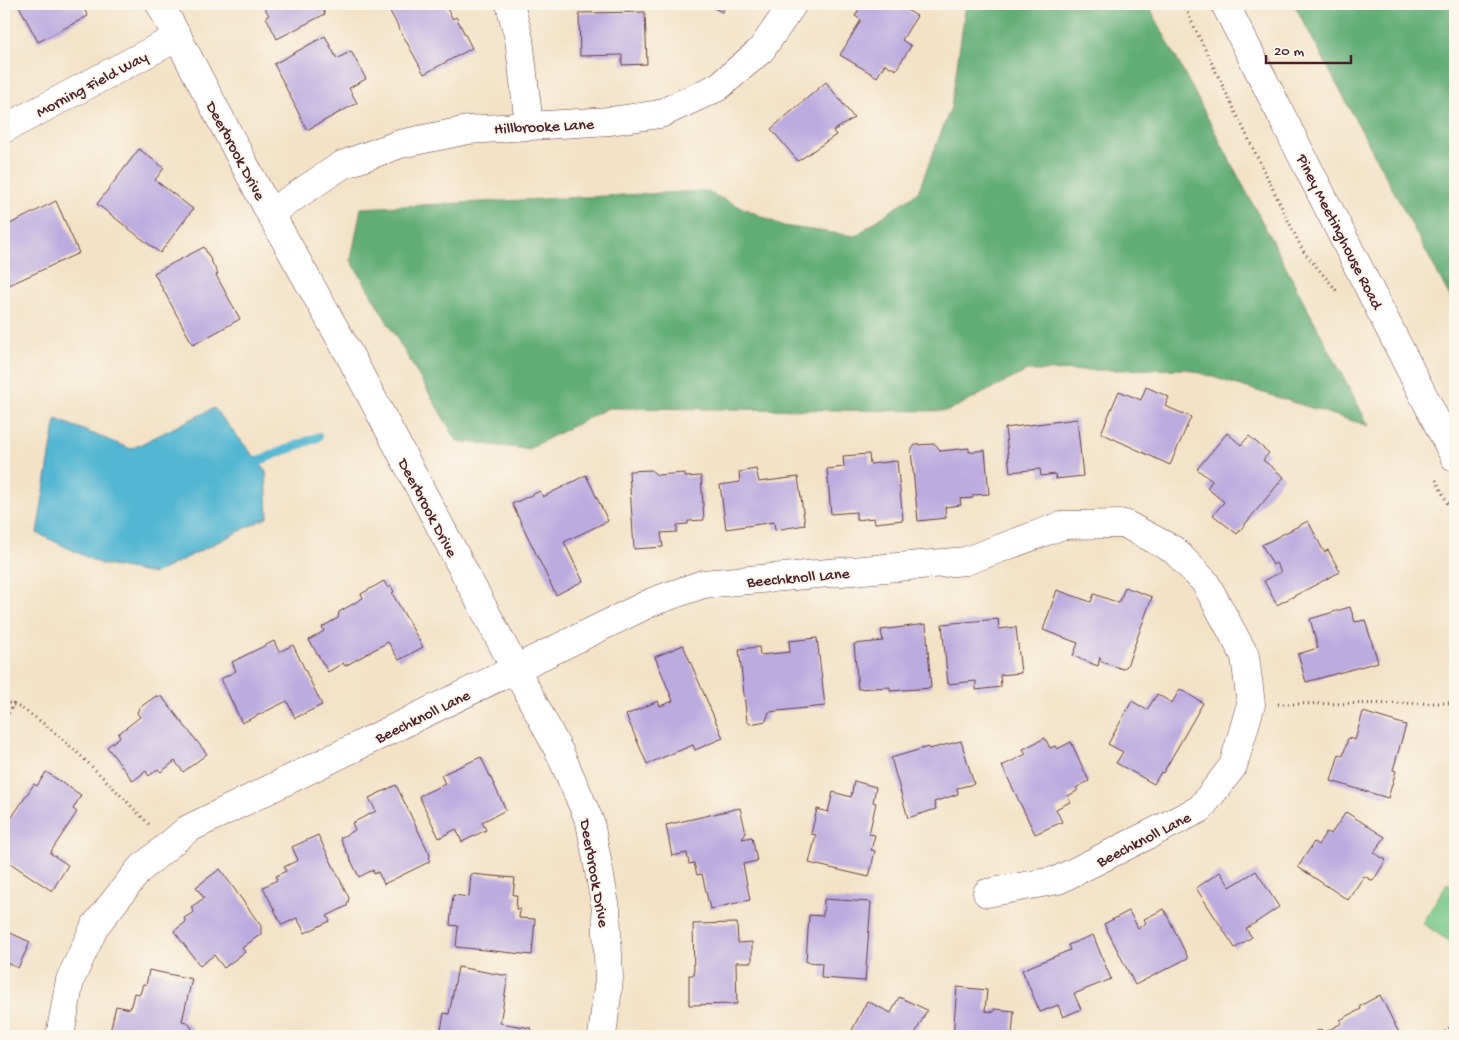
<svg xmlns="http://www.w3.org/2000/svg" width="1459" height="1040" font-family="'Gochi Hand',sans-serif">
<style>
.green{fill:#79c98a;stroke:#62745a}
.forest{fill:#62ad76;stroke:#566650}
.water{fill:#53b6d2;stroke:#4e6a7e}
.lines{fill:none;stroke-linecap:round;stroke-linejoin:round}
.stream{stroke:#53b6d2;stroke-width:9}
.building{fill:#bcabdf}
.minor-casing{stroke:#633c42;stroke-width:29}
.major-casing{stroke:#633c42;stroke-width:29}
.path{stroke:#633c42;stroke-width:3;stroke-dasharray:1 4;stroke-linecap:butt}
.minor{stroke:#fff;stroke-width:28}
.major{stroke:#fff;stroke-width:28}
.labels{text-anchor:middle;stroke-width:4;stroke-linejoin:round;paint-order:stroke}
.street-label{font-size:16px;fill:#4a1f2b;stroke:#fbf7ec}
</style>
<rect width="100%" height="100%" fill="#fbf7ec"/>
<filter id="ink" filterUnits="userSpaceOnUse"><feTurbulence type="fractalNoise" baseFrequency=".02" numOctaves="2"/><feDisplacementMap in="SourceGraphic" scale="10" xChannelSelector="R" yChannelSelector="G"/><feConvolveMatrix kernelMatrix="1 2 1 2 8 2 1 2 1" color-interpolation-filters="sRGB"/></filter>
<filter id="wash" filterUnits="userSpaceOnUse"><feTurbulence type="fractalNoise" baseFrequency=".0096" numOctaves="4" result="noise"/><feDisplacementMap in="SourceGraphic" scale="20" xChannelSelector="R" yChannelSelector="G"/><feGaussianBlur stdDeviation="1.12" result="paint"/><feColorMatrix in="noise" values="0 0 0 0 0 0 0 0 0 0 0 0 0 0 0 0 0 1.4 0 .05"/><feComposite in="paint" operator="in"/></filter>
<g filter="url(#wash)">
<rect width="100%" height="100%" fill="#f3e2c6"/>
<!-- green -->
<path class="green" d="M1447 883 1455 888V945L1422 923Z"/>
<!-- forest -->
<g class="forest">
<path d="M966 4H1148L1369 426 1187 369 1027 371 948 411 608 408 528 449 457 441 351 260 361 208 705 191 783 226 855 236 918 192 951 107Z"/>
<path d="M1294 4H1455V306Z"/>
</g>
<!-- water -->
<path class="water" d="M214 408 266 471 268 517 154 574 101 564 37 533 56 419 131 449Z"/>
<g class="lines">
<!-- stream -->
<path class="stream" d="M258 461 318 437"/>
</g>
<g id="blocks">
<!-- building -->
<g class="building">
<path d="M18 4H81L88 16 38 42Z"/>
<path d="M262 4H320L325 14 277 39 266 17 269 15Z"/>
<path d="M386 4H452L446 7 453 19 456 17 472 48 424 74Z"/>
<path d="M706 4H726L722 12Z"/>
<path d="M862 4H896L917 16 902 40 911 46 896 70 885 64 877 77 840 55 861 20 855 16Z"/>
<path d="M645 12 647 64 622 65V55L580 56 579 13Z"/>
<path d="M325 36 337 59 351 51 366 79 349 88 357 103 307 130 274 64Z"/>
<path d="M826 82 854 118 833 131 836 135 798 161 771 129Z"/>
<path d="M139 149 164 168 155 180 193 209 160 253 97 204Z"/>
<path d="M56 201 79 253 7 286 4 279V227Z"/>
<path d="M204 247 218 274 216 275 240 319 193 345 154 273Z"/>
<path d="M1146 387 1169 397 1165 406 1191 417 1170 465 1101 433 1119 391 1141 400Z"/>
<path d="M1077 419 1083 476 1056 479 1055 474 1041 476 1040 469 1010 472 1005 428Z"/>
<path d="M1227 433 1241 445 1249 436 1269 453 1263 460 1284 477 1237 534 1213 515 1224 502 1207 488 1212 481 1197 469Z"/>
<path d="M935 444 941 451 969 448V452L985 450 989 494 973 495V498L960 499 961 505 945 507 946 518 918 521 911 450 915 445Z"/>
<path d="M869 454 870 464 897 461 903 520 875 523 874 518 856 520V512L831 514 827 469 844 467 843 456Z"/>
<path d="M756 469 759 482 798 477 805 525 775 530 774 522 726 529 720 485 740 482 739 472Z"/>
<path d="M651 470 657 475 685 473V477L701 476 704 520 688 521V524L677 525V532L661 533 663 547 634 549 629 471Z"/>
<path d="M586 475 608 521 564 542 583 581 556 595 512 504 540 491 543 497Z"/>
<path d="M1308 521 1324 552 1328 550 1340 572 1277 605 1264 581 1281 572 1276 563 1273 565 1262 545Z"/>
<path d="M384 581 388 588 391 586 394 592 392 593 423 647 399 660 388 642 345 666 343 663 328 672 309 640 324 631 322 627 338 618 339 612 363 598 361 594Z"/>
<path d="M1125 587 1152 597 1127 666 1123 669 1102 662 1100 657 1098 666 1073 656 1078 643 1043 630 1057 590 1091 602 1094 594 1119 603Z"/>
<path d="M1350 607 1355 622 1365 620 1378 662 1306 682 1298 654 1318 648 1310 619Z"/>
<path d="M998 619 999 629 1016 627 1021 673 1000 675 1001 687 976 690V681L948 684 942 624Z"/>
<path d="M926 624 931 688 890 691V687L858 689 854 644 883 641 881 630Z"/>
<path d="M817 638 825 706 769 712 766 721 750 724 747 721 739 649 759 647 760 655 790 652 789 641Z"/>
<path d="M274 641 279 652 293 645 322 705 295 718 287 701 242 723 221 679 236 671 232 662Z"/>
<path d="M683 645 723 738 695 750 693 745 647 764 626 715 658 701 660 706 673 701 655 657Z"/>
<path d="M1180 689 1203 703 1163 773 1161 772 1154 784 1116 763 1123 752 1108 744 1132 701 1147 710 1157 694 1172 703Z"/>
<path d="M156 696 162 697 207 754 183 772 175 761 161 772 158 769 149 776 146 771 133 781 107 747 120 737 118 734 140 717 137 713 139 708Z"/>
<path d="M1363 712 1406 725 1393 770 1396 771 1388 798 1331 781 1339 754 1343 756 1348 738 1355 740Z"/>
<path d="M1045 738 1050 748 1055 746 1057 749 1071 742 1089 781 1077 787V791L1068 796 1070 802 1056 809 1062 822 1035 834 1002 766 1026 754 1023 749Z"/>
<path d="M961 741 974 784 957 788 958 794 934 802 936 809 908 818 891 758 928 747 929 749Z"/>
<path d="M481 757 506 810 482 822 486 830 462 842 456 829 439 838 419 796 445 784 441 775Z"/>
<path d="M46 772 81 795 73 809 77 812 50 853 68 865 52 891 4 859V824L6 826 34 784 37 786Z"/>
<path d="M854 781 876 787 873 802 876 803 869 834 875 835 871 850 875 851 869 877 809 863 816 835 811 834 817 809 828 812 833 792 851 797Z"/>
<path d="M396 785 430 855 429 862 384 884 378 872 374 874 373 870 359 877 340 838 355 830 352 823 376 811 369 798Z"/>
<path d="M740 808 746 833 742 839 752 837 757 861 743 864 750 900 710 909 702 874 697 875 694 863 689 864 687 853 672 856 666 825Z"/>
<path d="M1346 812 1385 837 1374 853 1386 860 1373 881 1364 876 1348 900 1298 867 1314 842 1318 845 1326 832 1331 834Z"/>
<path d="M318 835 349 898 347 906 327 916 330 921 305 933 297 918 282 925 263 887 277 880 276 876 286 871 284 867 298 860 292 847Z"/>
<path d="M220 869 261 926V934L242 948 245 952 224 968 214 955 200 966 174 931 186 922 184 918 194 912 191 907 204 898 196 887Z"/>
<path d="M1256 871 1279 907 1246 929 1252 937 1235 948 1196 888 1220 872 1230 887Z"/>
<path d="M471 874 515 878 513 895H517L516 909H520L519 918 535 919 532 955 456 947 458 926 450 925 453 895 469 897Z"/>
<path d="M824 899 871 902 865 981 821 978 822 963 806 962 809 915 823 916Z"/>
<path d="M1164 909 1188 958 1135 985 1104 924 1129 911 1138 928 1146 923 1144 919Z"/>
<path d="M737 923 738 943 752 942V962H736L737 1004 689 1005V975H694L693 924Z"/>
<path d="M4 930 30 942 18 968 7 963 4 969Z"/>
<path d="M1093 935 1111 979 1074 994 1081 1009 1063 1017 1058 1005 1040 1012 1022 970 1070 950 1068 945Z"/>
<path d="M458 967 508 976 500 1023 531 1028 529 1036H440L444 1013 449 1014Z"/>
<path d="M149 970 192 979 182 1021 187 1022 192 1028 189 1036H109L116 1006 130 1009 134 993 140 994 143 984 146 985Z"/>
<path d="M957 987 987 990 985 1011 994 1012V1009L1014 1011 1012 1036H953Z"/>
<path d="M1380 995 1400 1035 1308 1036 1321 1029 1323 1033 1342 1023 1340 1020 1361 1009 1360 1006Z"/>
<path d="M899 997 927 1010 914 1036H849L867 1001 891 1013Z"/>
</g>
</g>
</g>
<g filter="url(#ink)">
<use href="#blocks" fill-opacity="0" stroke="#633c42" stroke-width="1"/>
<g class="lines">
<!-- minor casing -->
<g class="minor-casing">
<g id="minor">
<path d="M160 4 270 213 349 354 560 753 590 822 606 909 609 979 602 1036"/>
<path d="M510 4 519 39 529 125"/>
<path d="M4 129 178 37"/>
<path d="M270 213 342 165 400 144 468 130 610 121 660 114 718 87 761 50 793 4"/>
<path d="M60 1036 70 980 95 926 139 870 188 829 652 602 703 584 966 561 1063 525 1125 524 1174 550 1205 582 1245 656 1251 704 1233 766 1200 809 1058 880 987 893"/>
</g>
</g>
<!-- major casing -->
<g class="major-casing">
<path id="major" d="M1225 4 1455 458"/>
</g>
<!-- path -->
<g class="path">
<path d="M1183 4 1303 251 1337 291"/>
<path d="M1436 480 1450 508 1455 530"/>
<path d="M4 702C39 706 121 797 150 825"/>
<path d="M1278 704 1455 703"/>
<path d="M4 722 14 703"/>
<path d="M1448 1036 1445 1032 1455 1023"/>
</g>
<!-- minor -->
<use href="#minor" class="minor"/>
<!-- major -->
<use href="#major" class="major"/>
</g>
</g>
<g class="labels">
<!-- street labels -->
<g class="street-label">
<text transform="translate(91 83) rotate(-28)" y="6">Morning Field Way</text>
<text transform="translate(544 125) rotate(-3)" y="6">Hillbrooke Lane</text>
<text transform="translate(237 150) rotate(62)" y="6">Deerbrook Drive</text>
<text transform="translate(1341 231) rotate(63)" y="6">Piney Meetinghouse Road</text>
<text transform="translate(429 507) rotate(62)" y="6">Deerbrook Drive</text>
<text transform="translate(798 576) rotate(-5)" y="6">Beechknoll Lane</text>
<text transform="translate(422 715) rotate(-26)" y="6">Beechknoll Lane</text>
<text transform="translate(1143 838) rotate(-27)" y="6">Beechknoll Lane</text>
<text transform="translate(596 873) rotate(80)" y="6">Deerbrook Drive</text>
</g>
</g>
<!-- margin -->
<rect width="1459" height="1040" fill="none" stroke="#fbf7ec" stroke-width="20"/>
<!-- scale -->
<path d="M1266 55v8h85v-8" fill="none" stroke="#4a1f2b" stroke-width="2.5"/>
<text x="1274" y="55" font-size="15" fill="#4a1f2b" stroke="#fbf7ec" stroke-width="4" paint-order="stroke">20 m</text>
</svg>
